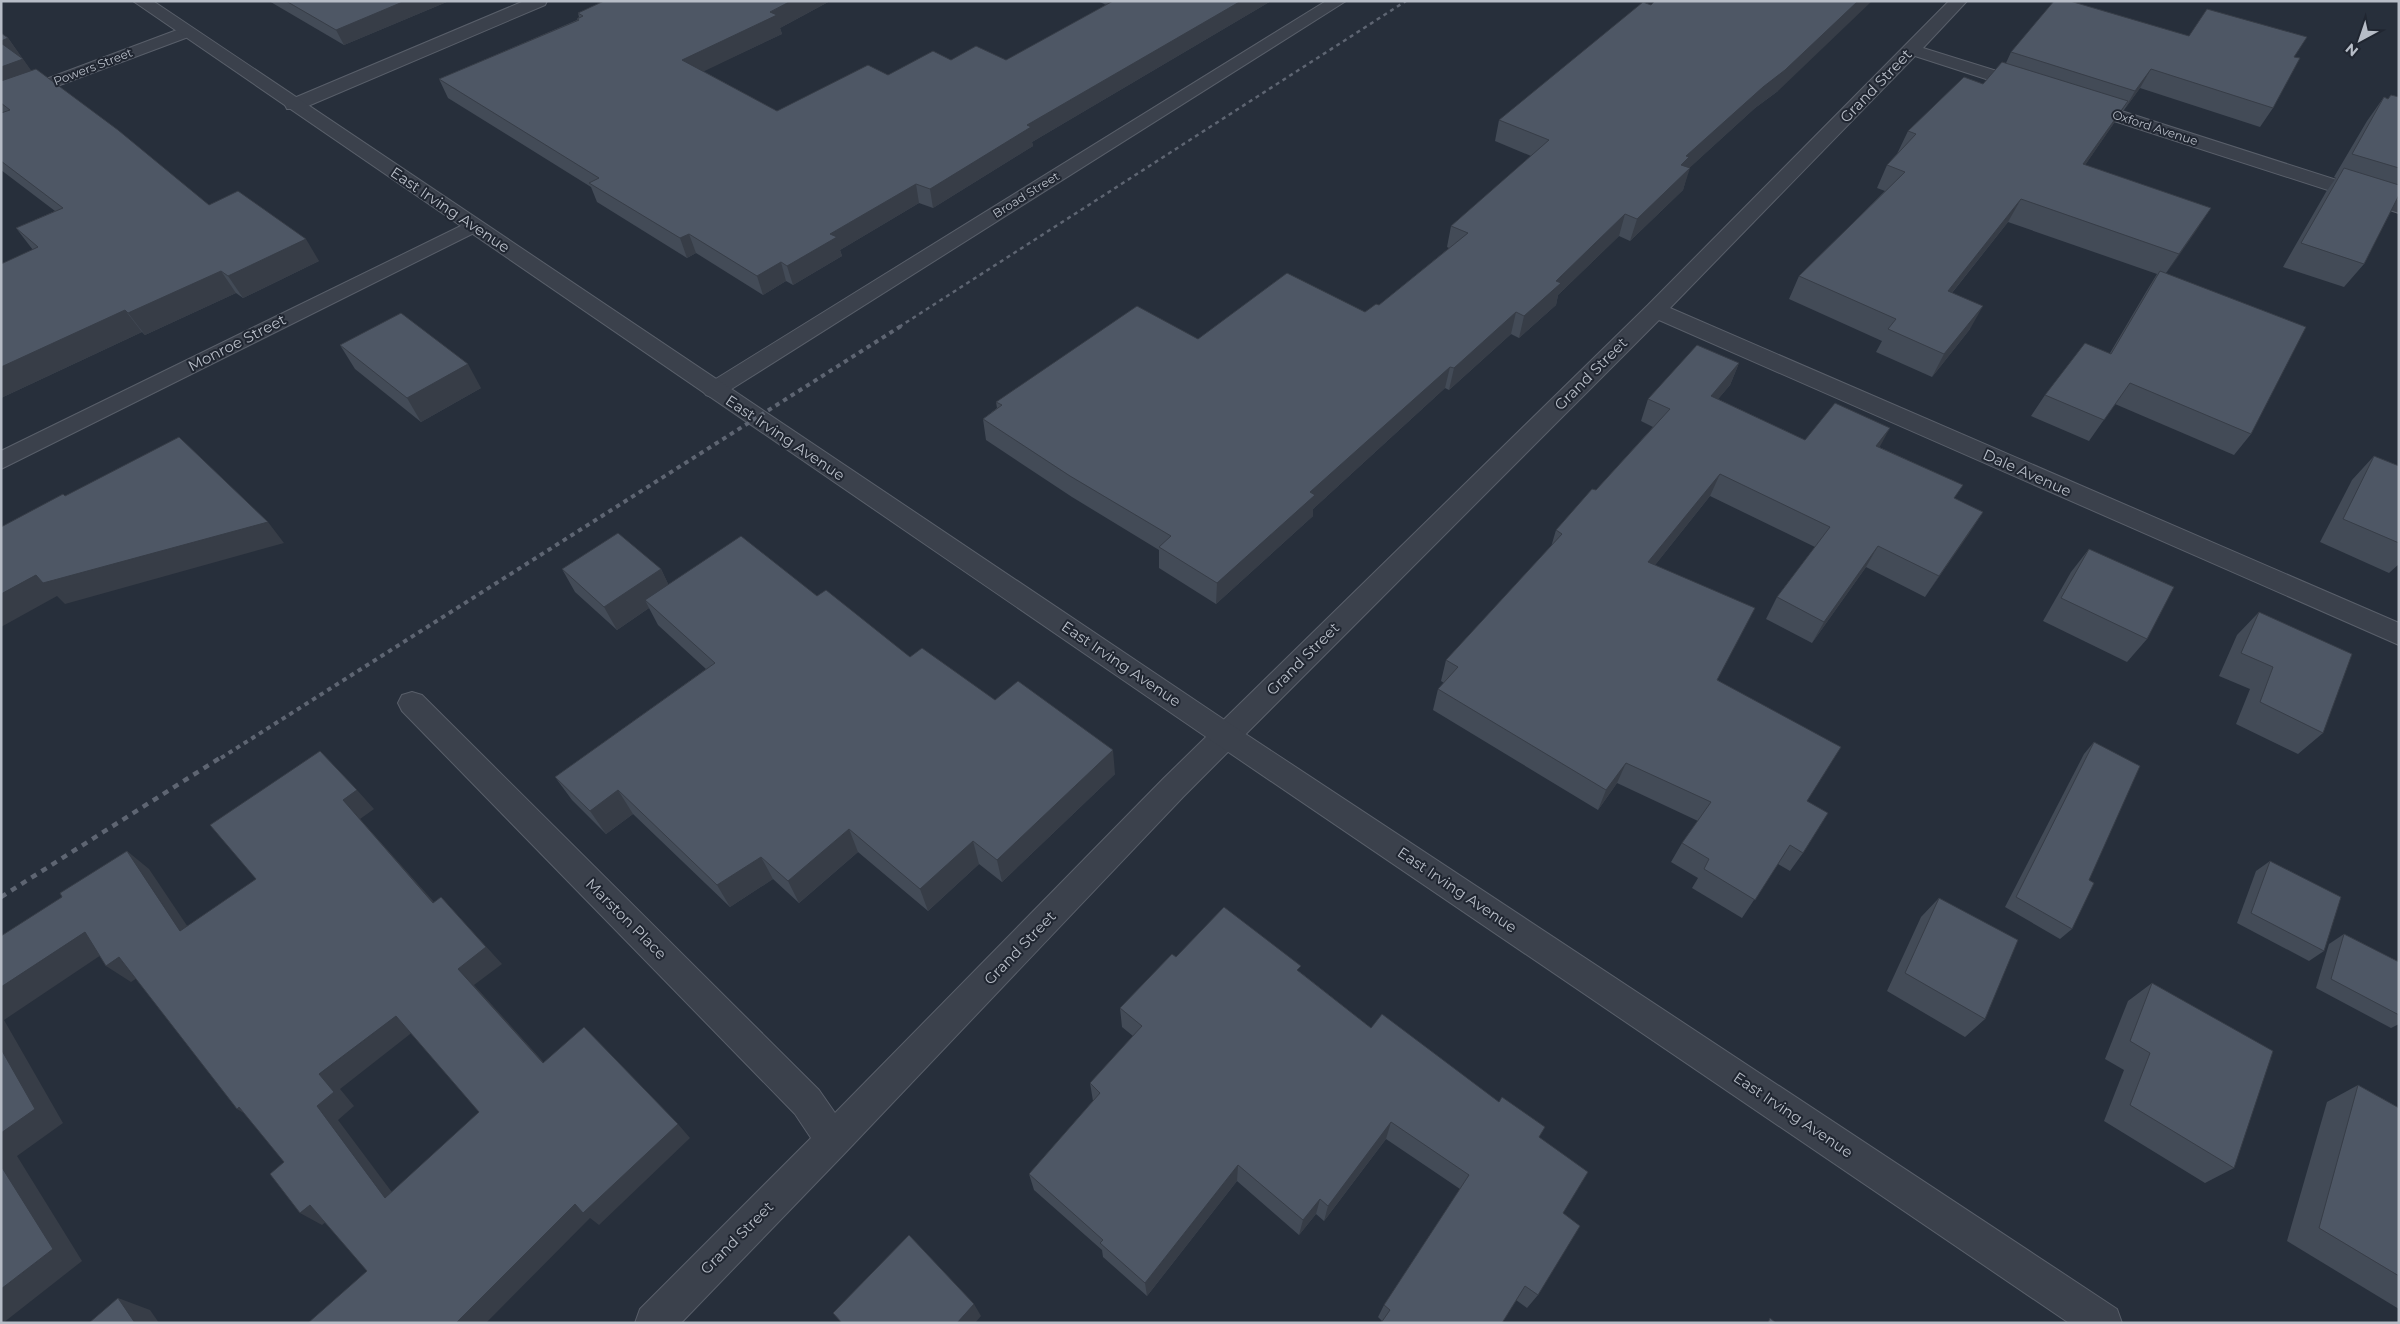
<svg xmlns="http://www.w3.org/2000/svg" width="2400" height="1324" font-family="Montserrat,sans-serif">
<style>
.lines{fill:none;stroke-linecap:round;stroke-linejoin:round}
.minor-casing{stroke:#595f6a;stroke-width:2}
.tertiary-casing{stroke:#595f6a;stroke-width:2}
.minor{fill:#3b414c;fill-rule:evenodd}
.tertiary{fill:#3b414c;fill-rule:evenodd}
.rail-far2{stroke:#5e6572;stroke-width:2.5;stroke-dasharray:4 4;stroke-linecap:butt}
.rail-far1{stroke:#5e6572;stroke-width:4;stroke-dasharray:4.5 4.5;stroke-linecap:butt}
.rail{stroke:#5e6572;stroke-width:4.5;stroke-dasharray:6 6;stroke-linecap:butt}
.wall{fill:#434b57}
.shaded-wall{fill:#373d47}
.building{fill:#4e5765;stroke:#373d47;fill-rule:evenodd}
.labels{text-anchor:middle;stroke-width:4;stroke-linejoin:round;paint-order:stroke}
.far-street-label{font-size:12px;fill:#b7bdc7;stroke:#202631}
.street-label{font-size:15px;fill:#b7bdc7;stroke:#202631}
</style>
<rect width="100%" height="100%" fill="#272f3b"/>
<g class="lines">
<!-- minor casing -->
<g class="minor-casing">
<g id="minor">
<path d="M524 1H547L545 5 301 109H287L285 105 287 101Z"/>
<path d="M1326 1H1346L722 395 714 398 706 395 702 390 706 385Z"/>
<path d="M1949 1H1967L1923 48 2032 82 2035 86 2032 90H2020L1915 56 1670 308 2399 623V645L1659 320 1183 797 845 1153 681 1323H635L640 1309 811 1138 795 1114 402 711 398 703 402 695 412 692 422 695 819 1090 835 1113 1163 779 1648 305Z"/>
<path d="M185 27 191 28 194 32 191 36 1 107V96Z"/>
<path d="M2084 99 2399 200V213L2077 109 2075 105 2077 101Z"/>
<path d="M473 220 480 222 483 226 480 230 1 469V451Z"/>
</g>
</g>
<!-- tertiary casing -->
<g class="tertiary-casing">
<path id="tertiary" d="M133 1H153L1235 727 2117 1309 2122 1323H2069L1215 743Z"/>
</g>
<!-- minor -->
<use href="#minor" class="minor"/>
<!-- tertiary -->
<use href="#tertiary" class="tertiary"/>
<!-- rail-far2 -->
<path class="rail-far2" d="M899 327 1406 1"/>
<!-- rail-far1 -->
<path class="rail-far1" d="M221 758 901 326"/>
<!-- rail -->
<path class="rail" d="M1 897 223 756"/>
</g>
<!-- wall -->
<g class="wall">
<path d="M269 1H449L344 45Z"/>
<path d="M604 1H830L780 28 782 34 703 71 777 111 888 75 951 60H1006L1106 5 1098 1H1271L1032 142 1033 146 933 208 919 203 840 250 842 256 793 285 786 281 763 295 696 253 687 258 597 202 591 187 448 98 439 79 577 20V19L579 17 578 13Z"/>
<path d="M1 33 8 38 31 71 209 205 319 261 243 298 236 293 145 335 142 332 1 398V264L33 250 16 228 55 211 1 170V113H2L1 112Z"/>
<path d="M2189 36 2294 57 2273 108 2260 127 2140 88 2124 110H2122L2114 123 2085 165 2211 208 2166 273 2251 434 2234 455 2115 404 2089 441 2031 416 2045 395 2110 353 2146 292 2157 274 2008 222 1952 293 1970 329 1932 377 1876 352 1882 341 1789 299 1799 276 1885 191 1877 188 1887 165 1897 154 1908 131 1983 84 2006 63 2011 52Z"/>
<path d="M1778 91 1755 108 1689 168 1683 190 1630 241 1619 236 1558 295 1556 305 1519 338 1511 334 1449 390 1445 388 1313 509V516L1216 604 1159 568V550L1072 497 986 440 983 419 997 408 996 402 1198 339 1365 312 1379 305 1449 248 1447 247 1451 226 1531 156 1495 141 1499 120Z"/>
<path d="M2391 95 2399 97V195L2364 264 2344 287 2283 267 2326 192 2336 178 2334 177 2367 121 2384 97 2388 99Z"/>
<path d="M340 345 481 388 421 422 355 369Z"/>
<path d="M1739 363 1730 385 1718 399 1805 440 1879 447 1963 485 1954 498 1983 512 1925 597 1866 567 1812 643 1766 619 1777 597 1815 547 1710 496 1655 565 1718 680 1807 801 1803 853 1790 871 1778 864 1742 918 1692 888 1698 878 1671 862 1682 843 1698 821 1617 783 1598 810 1433 710 1438 689 1444 683 1441 681 1446 660 1551 547 1556 530 1596 490 1653 427 1641 421 1648 399Z"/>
<path d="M2374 456 2399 466V564L2389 573 2320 542 2352 480Z"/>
<path d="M2089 549 2147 639 2127 662 2043 621 2071 572Z"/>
<path d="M562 569H661L668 584 817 596 910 657 995 700 1115 774 1002 882 979 864 928 911 858 852 799 903 773 879 730 907 633 814 606 834 572 800 555 777 706 669 658 625 649 608 617 630 575 592Z"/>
<path d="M2259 612 2323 733 2298 754 2236 724 2250 689 2219 676 2237 635Z"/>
<path d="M2094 742 2089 880 2072 929 2060 939 2005 907 2084 754Z"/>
<path d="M2270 861 2324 951 2309 961 2237 923 2256 871Z"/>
<path d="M1939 898 1985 1019 1965 1037 1887 991 1921 917Z"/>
<path d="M2344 934 2399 962V1024L2391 1028 2316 988 2329 944Z"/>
<path d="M1176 957 1300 972 1371 1028 1539 1137 1563 1213 1538 1295 1527 1308 1516 1300 1502 1323H1381L1382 1321 1378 1317 1384 1305 1460 1189 1386 1139 1324 1221 1316 1214 1299 1235 1237 1181 1147 1296 1103 1257 1102 1250 1034 1190 1029 1174 1093 1101 1090 1083 1133 1036 1122 1027 1120 1008Z"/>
<path d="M2152 983 2234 1168 2205 1183 2104 1121 2124 1070 2105 1059 2128 1001Z"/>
<path d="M2358 1085 2399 1108V1309L2287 1241 2327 1102Z"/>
</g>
<!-- shaded-wall -->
<g class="shaded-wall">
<path d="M405 1H449L344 45 336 30Z"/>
<path d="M791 1H830L780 28 782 34 688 79 682 60Z"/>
<path d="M1241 1H1271L1032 142 1033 146 933 208 930 189 1027 125Z"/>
<path d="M1858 1H1872L1778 91 1755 108 1684 173 1690 168 1683 190 1630 241 1637 219 1681 165 1686 156Z"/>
<path d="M8 38 38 80 1 94V41Z"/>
<path d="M2151 69 2140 88 2124 110 2135 91Z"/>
<path d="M2128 101 2114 123 2070 187 2083 164Z"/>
<path d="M916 184 919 203 840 250 842 256 793 285 787 266 830 234Z"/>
<path d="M2021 199 2008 222 1935 314 1948 291Z"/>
<path d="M2211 208 2196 231 2164 277 2179 254Z"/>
<path d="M1625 214 1619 236 1558 295 1556 305 1519 338 1524 316 1556 281Z"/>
<path d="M689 234 696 253 687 258 680 238Z"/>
<path d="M306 239 319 261 243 298 228 276Z"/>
<path d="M781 262 786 281 763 295 757 276Z"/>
<path d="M221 271 236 293 145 335 128 313Z"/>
<path d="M1983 306 1970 329 1932 377 1944 354Z"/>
<path d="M125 310 142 332 1 398V367Z"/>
<path d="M1516 312 1511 334 1449 390 1454 368Z"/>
<path d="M1739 363 1730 385 1702 418 1711 396Z"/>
<path d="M468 364 481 388 421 422 407 398Z"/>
<path d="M1450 367 1445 388 1313 509V516L1216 604 1217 583 1310 492Z"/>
<path d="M1890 428 1878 450 1876 446Z"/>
<path d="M1720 474 1710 496 1640 584 1648 562Z"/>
<path d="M1983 512 1969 534 1925 597 1939 576Z"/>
<path d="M268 522 284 543 65 604 57 596 1 627V594L36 575Z"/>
<path d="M1878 546 1866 567 1812 643 1824 622Z"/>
<path d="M661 569 672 592 645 600 649 608 617 630 604 607Z"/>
<path d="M1113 750 1115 774 1002 882 997 860Z"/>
<path d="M1626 763 1617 783 1598 810 1606 790Z"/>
<path d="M357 790 374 809 360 819 450 920 433 903 343 800Z"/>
<path d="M618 790 633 814 606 834 590 811Z"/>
<path d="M849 829 858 852 799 903 788 881Z"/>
<path d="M973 841 979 864 928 911 920 889Z"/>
<path d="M127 851 149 869 202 948 180 931Z"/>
<path d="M761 857 773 879 730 907 717 885Z"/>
<path d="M441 897 502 964 474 985 558 1078 543 1063 458 969Z"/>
<path d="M85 932 110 949 4 1020 63 1123 17 1156 82 1261 3 1323H1V987Z"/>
<path d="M119 957 143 974 131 982 106 966Z"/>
<path d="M396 1016 414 1031 340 1089 354 1106 338 1120 406 1211 385 1198 317 1106 319 1074Z"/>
<path d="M239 1107 260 1123 237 1109Z"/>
<path d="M1391 1122 1386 1139 1324 1221 1328 1206Z"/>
<path d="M678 1124 690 1138 599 1225 590 1218 486 1323H456L575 1204Z"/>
<path d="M1238 1165 1237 1181 1147 1296 1145 1283Z"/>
<path d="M1320 1199 1316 1214 1299 1235 1303 1220Z"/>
<path d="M310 1205 332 1217 322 1225 300 1213Z"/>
<path d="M118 1298 150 1310 159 1323H135Z"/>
<path d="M974 1304 981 1316 975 1323H957Z"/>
</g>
<!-- building -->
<g class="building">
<path d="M286 1H405L336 30Z"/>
<path d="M604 1H791L770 12 777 15 682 60 777 111 868 65 888 75 933 51 951 60 976 46 1006 60 1113 1H1241L1027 125 1031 127 930 189 916 184 830 234 837 237 787 266 781 262 757 276 689 234 680 238 589 183 599 178 439 79 579 20 577 19 583 16 578 13Z"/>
<path d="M1655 1H1858L1785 70 1763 87 1686 156 1689 157 1681 165 1690 168 1637 219 1625 214 1556 281 1561 283 1524 316 1516 312 1454 368 1450 367 1310 492 1315 495 1217 583 1159 547 1171 536 1070 476 983 419 1002 405 996 402 1137 306 1198 339 1287 273 1365 312 1376 304 1379 305 1468 233 1451 226 1549 140 1499 120 1643 2 1651 5Z"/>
<path d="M2054 1H2070L2189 36 2207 9 2307 37 2294 57 2300 58 2273 108 2151 69 2135 91 2011 52Z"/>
<path d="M1 33 8 38 1 41Z"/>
<path d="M1 43 23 59 1 67Z"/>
<path d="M2002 62 2128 101 2083 164 2211 208 2179 254 2021 199 1948 291 1983 306 1944 354 1888 329 1896 319 1799 276 1905 172 1887 165 1916 134 1908 131 1964 77 1983 84Z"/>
<path d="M36 69 118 130 209 205 238 191 306 239 228 276 221 271 128 313 125 310 1 367V264L38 247 16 228 63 208 1 161V113L10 110 1 103V81Z"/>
<path d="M2391 95 2399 97V168L2352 154 2384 97 2388 99Z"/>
<path d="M2344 168 2399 185V195L2364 264 2301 243Z"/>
<path d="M2160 271 2306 327 2251 434 2130 383 2104 420 2045 395 2085 343 2111 354Z"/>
<path d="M401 313 468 364 407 398 340 345Z"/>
<path d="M1697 345 1739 363 1711 396 1805 440 1835 403 1890 428 1876 446 1963 485 1954 498 1983 512 1939 576 1878 546 1824 622 1777 597 1830 527 1720 474 1648 562 1755 608 1717 680 1841 747 1807 801 1828 813 1803 853 1790 845 1755 900 1704 869 1709 859 1682 843 1711 802 1626 763 1606 790 1438 689 1458 667 1446 660 1562 534 1556 530 1592 489 1596 490 1670 409 1648 399Z"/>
<path d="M179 437 268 522 43 583 36 575 1 594V527L63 494 65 496Z"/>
<path d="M2374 456 2399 466V543L2343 519Z"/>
<path d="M618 533 661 569 604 607 562 569Z"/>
<path d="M741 536 817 596 826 590 910 657 922 648 995 700 1018 681 1113 750 997 860 973 841 920 889 849 829 788 881 761 857 717 885 618 790 590 811 555 777 715 663 645 600Z"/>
<path d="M2089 549 2174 587 2147 639 2061 598Z"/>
<path d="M2259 612 2352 654 2323 733 2260 702 2273 667 2241 653Z"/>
<path d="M2094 742 2140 766 2089 880 2094 883 2072 929 2016 897Z"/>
<path d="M320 751 357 790 343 800 433 903 441 897 486 947 458 969 543 1063 584 1027 678 1124 583 1213 575 1204 456 1323H308L367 1271 310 1205 300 1213 270 1174 284 1162 239 1107 237 1109 119 957 106 966 85 932 1 987V936L62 897 60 893 127 851 180 931 256 879 210 825ZM396 1016 479 1112 385 1198 317 1106 334 1092 319 1074Z"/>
<path d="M2270 861 2341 897 2324 951 2251 913Z"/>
<path d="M1939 898 2018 940 1985 1019 1905 973Z"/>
<path d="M1224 907 1301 966 1297 970 1371 1028 1382 1014 1499 1102 1502 1097 1545 1127 1539 1137 1588 1172 1563 1213 1580 1226 1538 1295 1525 1286 1502 1323H1477L1476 1322V1323H1381L1390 1310 1384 1305 1469 1175 1391 1122 1328 1206 1320 1199 1303 1220 1238 1165 1145 1283 1100 1243 1103 1240 1029 1174 1100 1093 1090 1083 1142 1026 1120 1008 1172 954 1176 957Z"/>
<path d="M2344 934 2399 962V1015L2331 979Z"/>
<path d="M2152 983 2273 1051 2234 1168 2130 1105 2150 1053 2130 1041Z"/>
<path d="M1 1049 35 1109 1 1133Z"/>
<path d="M2358 1085 2399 1108V1276L2319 1228Z"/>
<path d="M1 1166 53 1249 1 1289Z"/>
<path d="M909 1235 974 1304 957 1323H842L833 1313Z"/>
<path d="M118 1298 135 1323H89Z"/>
<path d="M1770 1318 1776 1323H1768Z"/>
</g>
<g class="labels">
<!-- far-street labels -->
<g class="far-street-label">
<text transform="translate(93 67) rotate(-21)" y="4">Powers Street</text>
<text transform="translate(2155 128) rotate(18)" y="4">Oxford Avenue</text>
<text transform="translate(1026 195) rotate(-32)" y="4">Broad Street</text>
</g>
<!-- street labels -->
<g class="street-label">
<text transform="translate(1876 86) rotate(-46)" y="5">Grand Street</text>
<text transform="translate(450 210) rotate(34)" y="5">East Irving Avenue</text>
<text transform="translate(237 343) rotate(-27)" y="5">Monroe Street</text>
<text transform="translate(1591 374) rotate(-45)" y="5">Grand Street</text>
<text transform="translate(785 438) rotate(34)" y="5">East Irving Avenue</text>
<text transform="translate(2027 473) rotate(24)" y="5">Dale Avenue</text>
<text transform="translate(1303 659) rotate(-45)" y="5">Grand Street</text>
<text transform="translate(1121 664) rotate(34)" y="5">East Irving Avenue</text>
<text transform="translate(1457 890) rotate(34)" y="5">East Irving Avenue</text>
<text transform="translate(626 919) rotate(45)" y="5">Marston Place</text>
<text transform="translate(1020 948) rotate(-46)" y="5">Grand Street</text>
<text transform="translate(1793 1115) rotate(34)" y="5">East Irving Avenue</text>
<text transform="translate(737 1238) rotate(-45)" y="5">Grand Street</text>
</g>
</g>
<!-- border -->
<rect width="2400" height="1324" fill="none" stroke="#b7bdc7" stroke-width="5"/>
<!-- north arrow -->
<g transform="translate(2360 40) rotate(220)" stroke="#202631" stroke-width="4" paint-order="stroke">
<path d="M0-4L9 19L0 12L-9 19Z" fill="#b7bdc7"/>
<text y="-8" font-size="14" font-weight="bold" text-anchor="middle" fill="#b7bdc7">N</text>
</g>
</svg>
